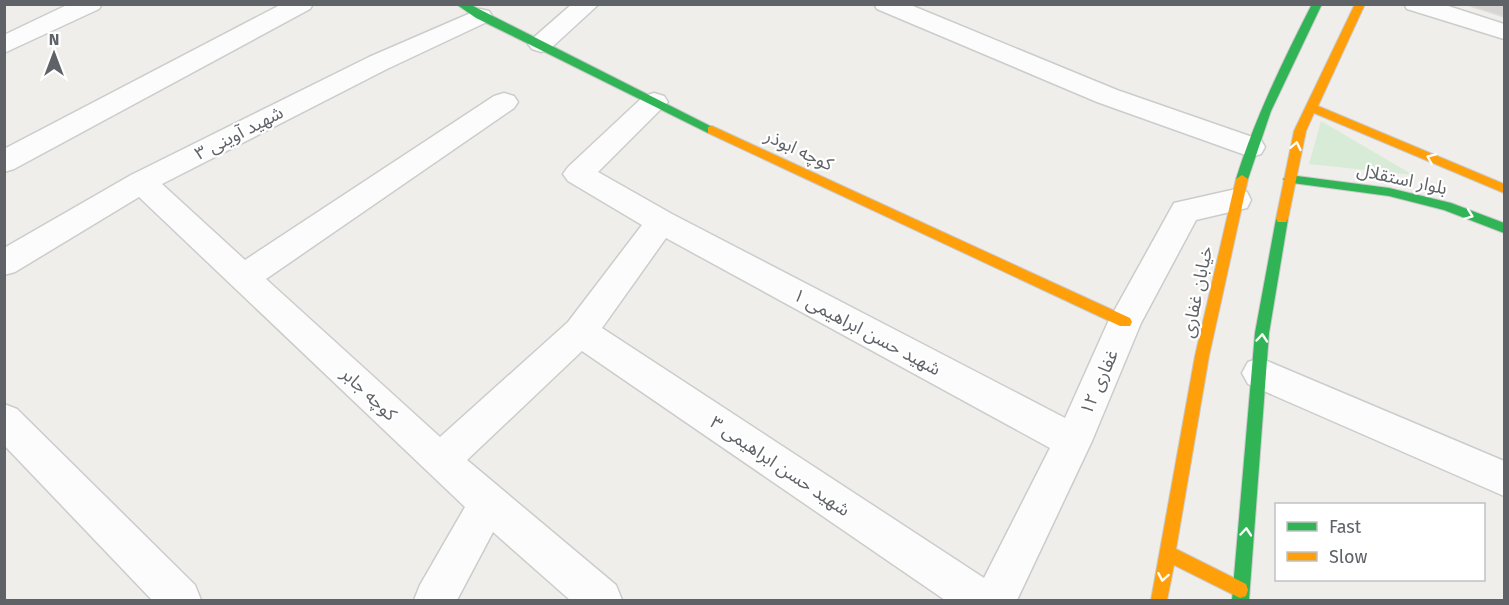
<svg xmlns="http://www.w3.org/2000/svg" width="1509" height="605" font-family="'Fira Sans','Noto Sans Arabic',sans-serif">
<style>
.green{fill:#d8ebd6}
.building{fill:#d6d5d3;stroke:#deddd9;stroke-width:1.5}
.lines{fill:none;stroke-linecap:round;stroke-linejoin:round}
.street-casing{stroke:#cbcccc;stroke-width:3}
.fast-casing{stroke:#cacacb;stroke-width:2}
.slow-casing{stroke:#cacacb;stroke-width:2}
.street{fill:#fdfcfc;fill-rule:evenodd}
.fast{fill:#30b455;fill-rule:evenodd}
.slow{fill:#ff9f0a;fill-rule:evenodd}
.oneway{stroke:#fff}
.labels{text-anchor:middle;stroke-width:4.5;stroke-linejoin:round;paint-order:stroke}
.street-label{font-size:18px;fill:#5f6368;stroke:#fff}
</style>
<rect width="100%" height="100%" fill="#efeeea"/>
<!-- green -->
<path class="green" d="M1321 121 1413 175 1309 164Z"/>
<!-- building -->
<path class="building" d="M1464 4H1504V17Z"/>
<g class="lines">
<!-- street casing -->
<g class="street-casing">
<g id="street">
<path d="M69 4H102L99 9 4 53V35Z"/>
<path d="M282 4H313L310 9 14 169 4 172V149Z"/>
<path d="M572 4H599L550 49 541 52 532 49 528 44 532 39Z"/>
<path d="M874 4H908L1117 90 1261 140 1265 147 1261 154 1251 157 1097 102 877 9Z"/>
<path d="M1404 4H1442L1504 24V39L1407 9Z"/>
<path d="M480 9 489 11 492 16 489 21 387 69 162 184 245 260 494 96 504 93 514 96 518 102 514 108 266 279 440 437 568 322 642 225 568 181 563 174 568 167 644 96 654 93 664 96 668 102 598 172 672 214 1065 418 1108 322 1174 203 1236 189 1247 192 1251 200 1247 208 1196 220 1141 323 1092 441 1017 600H945L582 351 467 460 616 585 622 600H570L493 532 457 600H414L420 585 465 507 139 197 15 272 4 275V248L131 175 369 57ZM666 238 1050 448 984 578 602 328Z"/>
<path d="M1260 358 1504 461V496L1248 384 1242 373 1248 362Z"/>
<path d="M4 404 17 409 195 585 201 600H152L4 445Z"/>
</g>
</g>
<!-- fast casing -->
<g class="fast-casing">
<g id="fast">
<path d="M456 4H469L718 130 716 133H708L476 18Z"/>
<path d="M1312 4H1322L1271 111 1248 179 1246 182H1238L1236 179C1255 118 1283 61 1312 4Z"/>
<path d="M1289 175 1389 188 1451 203 1504 223V233L1444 210 1389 196 1285 182 1283 179Z"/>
<path d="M1282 214 1288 219 1269 333 1249 600H1232L1255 333 1276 219Z"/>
</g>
</g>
<!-- slow casing -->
<g class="slow-casing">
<g id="slow">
<path d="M1355 4H1365L1318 106 1504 184V193L1314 113 1306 131 1288 219 1286 222H1278L1276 219 1294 131Z"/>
<path d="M712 126 1130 318 1132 322 1130 326H1120L708 133V127Z"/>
<path d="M1242 175 1248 179 1209 356 1176 549 1246 584 1248 590 1246 596 1240 598 1174 565 1167 600H1151L1195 356 1236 179Z"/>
</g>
</g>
<!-- street -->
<use href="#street" class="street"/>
<!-- fast -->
<use href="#fast" class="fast"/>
<!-- slow -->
<use href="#slow" class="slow"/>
</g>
<!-- one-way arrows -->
<defs><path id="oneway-chevron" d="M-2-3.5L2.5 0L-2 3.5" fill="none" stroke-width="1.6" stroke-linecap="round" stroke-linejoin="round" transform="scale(1.5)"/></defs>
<g class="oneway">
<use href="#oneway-chevron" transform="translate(1296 146) rotate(-78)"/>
<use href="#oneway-chevron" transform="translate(1431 158) rotate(-157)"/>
<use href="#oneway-chevron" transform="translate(1469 215) rotate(21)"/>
<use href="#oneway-chevron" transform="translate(1262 338) rotate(-85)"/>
<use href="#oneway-chevron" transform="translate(1246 532) rotate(-85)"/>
<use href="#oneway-chevron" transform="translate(1163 577) rotate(100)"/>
</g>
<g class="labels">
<!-- street labels -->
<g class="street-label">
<text transform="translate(239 133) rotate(-27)" y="6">شهید آوینی ۳</text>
<text transform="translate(799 150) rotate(25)" y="6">کوچه ابوذر</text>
<text transform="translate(1402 179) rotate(12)" y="6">بلوار استقلال</text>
<text transform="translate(1197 292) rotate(-78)" y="6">خیابان غفاری</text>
<text transform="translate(867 332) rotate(28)" y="6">شهید حسن ابراهیمی ۱</text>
<text transform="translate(1099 382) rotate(-66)" y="6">غفاری ۱۲</text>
<text transform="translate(369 394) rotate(43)" y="6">کوچه جابر</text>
<text transform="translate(780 466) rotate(34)" y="6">شهید حسن ابراهیمی ۳</text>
</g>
</g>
<!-- border -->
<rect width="1509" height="605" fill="none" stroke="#5f6368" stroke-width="12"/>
<!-- legend -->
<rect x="1275" y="503" width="210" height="78" fill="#ffffff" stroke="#bfc1c3" stroke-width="1.5"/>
<rect x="1287" y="522" width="30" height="9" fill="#30b455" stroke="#bfc1c3" stroke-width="1.5"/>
<text x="1329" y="533" font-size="18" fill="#5f6368">Fast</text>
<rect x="1287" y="552" width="30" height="9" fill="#ff9f0a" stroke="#bfc1c3" stroke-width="1.5"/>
<text x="1329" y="563" font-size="18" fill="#5f6368">Slow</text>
<!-- north arrow -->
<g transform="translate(54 54)" stroke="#ffffff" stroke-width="4.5" paint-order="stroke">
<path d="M0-4.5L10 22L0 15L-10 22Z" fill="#5f6368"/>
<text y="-9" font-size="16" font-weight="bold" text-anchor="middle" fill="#5f6368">N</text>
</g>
</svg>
